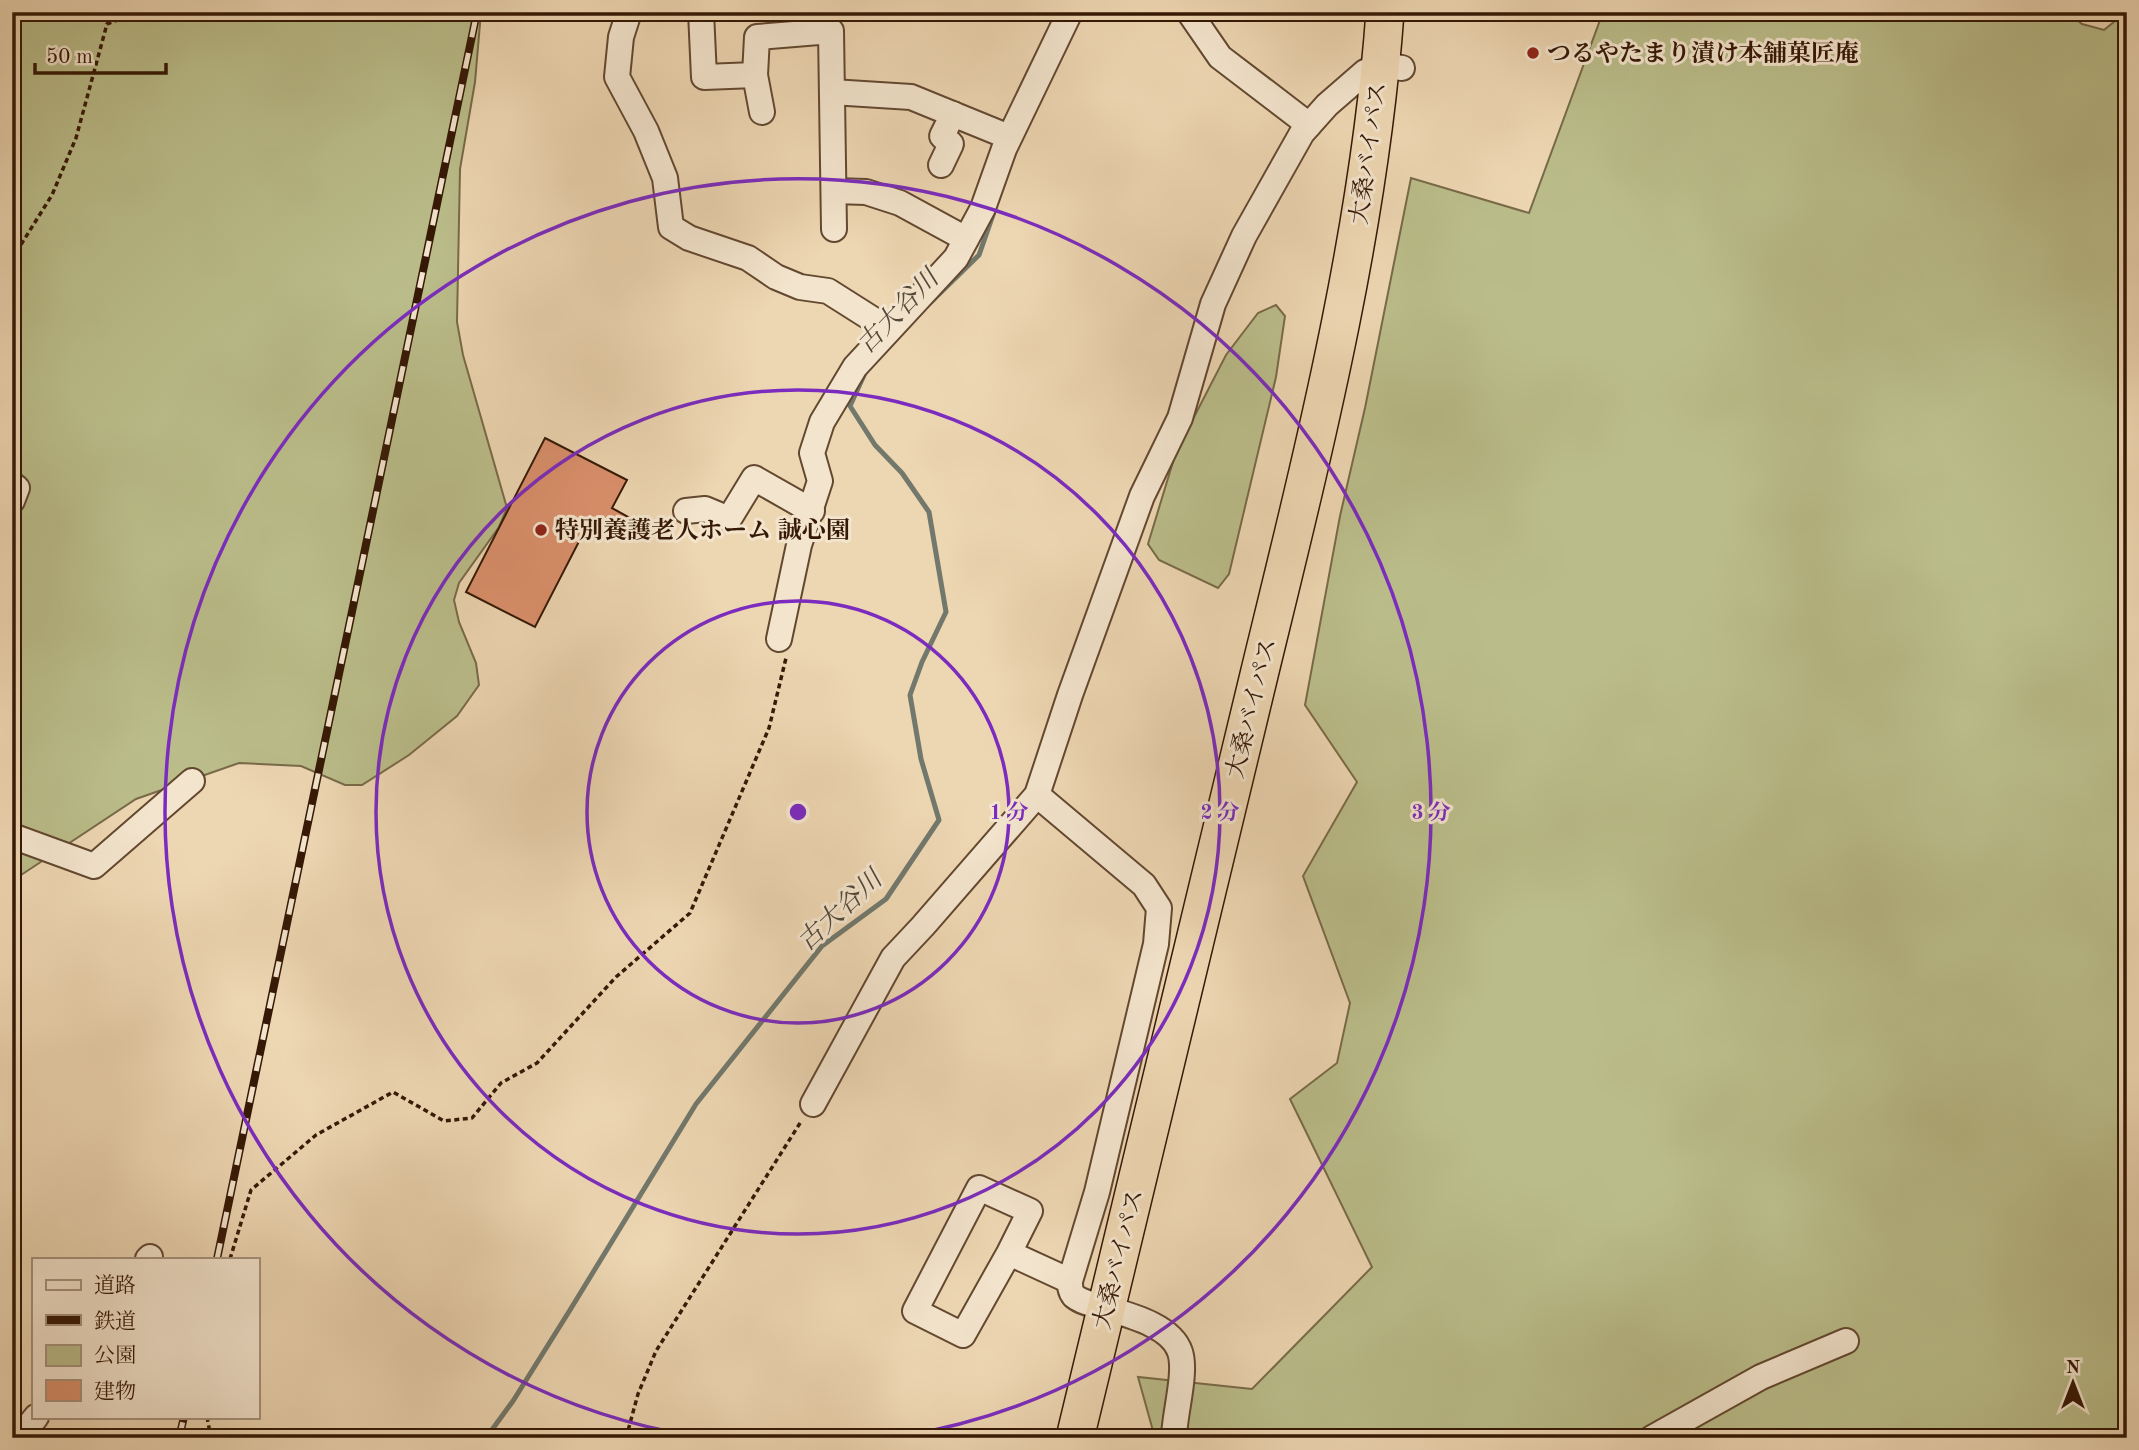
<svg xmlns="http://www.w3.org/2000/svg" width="2139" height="1450" font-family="'Old Standard TT','Noto Serif JP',serif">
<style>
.green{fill:#babd8a;stroke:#786a48;stroke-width:2}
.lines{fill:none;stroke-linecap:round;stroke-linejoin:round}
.stream{stroke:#72786c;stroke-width:5}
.building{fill:#da906c;stroke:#351805;stroke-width:2}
.minor-casing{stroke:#634830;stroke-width:28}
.highway-casing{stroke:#351805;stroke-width:40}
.path{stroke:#351805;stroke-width:3.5;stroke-dasharray:5 3.5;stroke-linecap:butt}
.minor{stroke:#f3e4cd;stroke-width:24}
.highway{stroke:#edd6b2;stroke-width:37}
.rail-casing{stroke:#351805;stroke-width:8}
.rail{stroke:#f3e4cd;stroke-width:5;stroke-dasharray:16;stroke-linecap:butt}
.ring{fill:none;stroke:#7b2cbf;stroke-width:3.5}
.poi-dot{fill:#8f2418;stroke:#f3e4cd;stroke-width:2.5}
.labels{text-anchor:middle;stroke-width:6;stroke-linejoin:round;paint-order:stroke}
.poi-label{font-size:24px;font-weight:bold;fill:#351805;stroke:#f3e4cd;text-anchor:start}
.street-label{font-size:24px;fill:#351805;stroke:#f3e4cd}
.water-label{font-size:26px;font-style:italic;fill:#534839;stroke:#f3e4cd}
.centre{fill:#7b2cbf;stroke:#f3e4cd;stroke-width:3.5}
.ring-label{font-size:21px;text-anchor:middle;font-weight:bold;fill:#7b2cbf;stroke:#f3e4cd;stroke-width:6;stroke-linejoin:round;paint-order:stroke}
</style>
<rect width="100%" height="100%" fill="#edd6b2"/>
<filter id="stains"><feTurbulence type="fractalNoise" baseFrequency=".00286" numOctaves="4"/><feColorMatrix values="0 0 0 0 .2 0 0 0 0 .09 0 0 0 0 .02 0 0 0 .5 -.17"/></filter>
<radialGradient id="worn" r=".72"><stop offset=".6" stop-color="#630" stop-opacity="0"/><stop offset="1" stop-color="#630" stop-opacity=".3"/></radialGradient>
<!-- green -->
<g class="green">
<path d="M12 12H101L105 20 133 12H481L475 82 460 169 457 322 463 355 507 508 499 527 459 583 454 600 459 622 476 663 479 685 457 716 409 755 362 785H345L301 766 239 763 136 799 12 881Z"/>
<path d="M1603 12H2067L2082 24 2104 30 2115 21 2121 12H2127V1438H1155L1138 1377 1252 1389 1372 1267 1290 1099 1337 1063 1350 1003 1303 876 1357 782 1305 705 1340 516 1365 408 1411 178 1529 213Z"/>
<path d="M1276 305 1285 316 1276 377 1229 574 1218 588 1159 560 1148 544 1176 452 1226 355 1258 313Z"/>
</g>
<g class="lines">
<!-- stream -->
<g class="stream">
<path d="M931 302 979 255 994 212"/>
<path d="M486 1438 513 1401 570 1310 696 1104 822 946 886 899 939 820 921 759 910 695 922 662 946 612 929 512 902 473 875 445 850 406 865 373"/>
</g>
</g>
<!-- building -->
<path class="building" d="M545 438 627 480 612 508 628 517 618 537 589 522 535 627 466 592Z"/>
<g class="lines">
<!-- minor casing -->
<g class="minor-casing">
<g id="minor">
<path d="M629 12 621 37 617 77 646 131 665 178 671 227 689 238 748 258 776 277 800 287 828 291 888 329"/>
<path d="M701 12 704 77 755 75"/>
<path d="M1189 12 1220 57 1309 125"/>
<path d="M832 92 911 97 1009 137"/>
<path d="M762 112 755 75 757 37 831 31 834 229"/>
<path d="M941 165 951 144 942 136 953 114"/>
<path d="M834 191 866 192 900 203 966 239"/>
<path d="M12 484 17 488 12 501"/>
<path d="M686 511 705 509 729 519 754 478 812 511"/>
<path d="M779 639 799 545 820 481 812 453 822 422 855 367 956 258 983 208 1004 149 1070 12"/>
<path d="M1037 795 1144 885 1159 908 1156 944 1097 1192 1070 1281C1070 1287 1070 1291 1074 1296 1081 1302 1091 1304 1099 1306 1124 1314 1171 1324 1180 1352 1187 1373 1174 1415 1174 1438"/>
<path d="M12 836 94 866 192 781"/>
<path d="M813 1104 893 958 923 926 1037 795 1070 695 1142 496 1180 418 1213 304 1244 236 1302 133 1327 105 1365 72 1380 65 1402 68"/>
<path d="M1009 1253 963 1335 915 1311 979 1188 1030 1211 1009 1253 1070 1281"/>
<path d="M148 1259 150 1257"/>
<path d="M19 1438 36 1417"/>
<path d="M1652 1438 1761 1377 1846 1341"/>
</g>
</g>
<!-- highway casing -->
<g class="highway-casing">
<path id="highway" d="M1075 1438C1136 1183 1198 929 1259 675 1312 457 1369 236 1385 12"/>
</g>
<!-- path -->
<g class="path">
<path d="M12 259 52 195 76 138 107 24 138 12"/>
<path d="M230 1259 251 1190 316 1135 393 1092 444 1121 472 1118 501 1083 537 1063 616 977 690 913 769 728 786 658"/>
<path d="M207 1417 211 1438"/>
<path d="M626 1438 638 1394 656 1351 802 1120"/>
</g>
<!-- minor -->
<use href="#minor" class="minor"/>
<!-- highway -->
<use href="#highway" class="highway"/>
<!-- rail casing -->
<g class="rail-casing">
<g id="rail">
<path d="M217 1259 477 12"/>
<path d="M179 1438 184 1417"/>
</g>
</g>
<!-- rail -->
<use href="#rail" class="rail"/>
</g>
<!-- distance rings -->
<g class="ring">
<circle cx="798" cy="812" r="211"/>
<circle cx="798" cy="812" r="422"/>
<path d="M699 1437A633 633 0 1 1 897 1437"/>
</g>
<!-- markers -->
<g class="poi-dot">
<circle cx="1533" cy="53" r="7"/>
<circle cx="541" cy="530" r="7"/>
</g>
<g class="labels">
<!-- poi labels -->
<g class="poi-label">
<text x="1547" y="61">つるやたまり漬け本舗菓匠庵</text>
<text x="555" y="538">特別養護老人ホーム 誠心園</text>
</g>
<!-- street labels -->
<g class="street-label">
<text transform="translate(1368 153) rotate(-82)" y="8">大桑バイパス</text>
<text transform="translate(1251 708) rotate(-76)" y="8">大桑バイパス</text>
<text transform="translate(1118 1259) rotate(-76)" y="8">大桑バイパス</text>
</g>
<!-- water labels -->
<g class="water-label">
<text transform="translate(897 311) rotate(-46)" y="9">古大谷川</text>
<text transform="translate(839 910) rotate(-43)" y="9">古大谷川</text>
</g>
</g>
<circle cx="798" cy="812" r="10" class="centre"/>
<g class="ring-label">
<text x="1009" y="819">1 分</text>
<text x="1220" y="819">2 分</text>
<text x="1431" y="819">3 分</text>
</g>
<!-- margin -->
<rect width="2139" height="1450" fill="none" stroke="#edd6b2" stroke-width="42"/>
<rect x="14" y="14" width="2111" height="1422" fill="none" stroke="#351805" stroke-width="3.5"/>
<rect x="21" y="21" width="2097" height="1408" fill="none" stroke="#351805" stroke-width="2"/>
<!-- legend -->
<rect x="32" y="1258" width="228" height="161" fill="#f3e4cd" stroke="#a7927d" stroke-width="2"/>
<rect x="46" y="1280" width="35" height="10" fill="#f3e4cd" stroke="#a7927d" stroke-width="2"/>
<text x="94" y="1292" font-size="21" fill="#351805">道路</text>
<rect x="46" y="1315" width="35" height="10" fill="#351805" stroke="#a7927d" stroke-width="2"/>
<text x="94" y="1328" font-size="21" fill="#351805">鉄道</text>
<rect x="46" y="1345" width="35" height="21" fill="#babd8a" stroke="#a7927d" stroke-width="2"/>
<text x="94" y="1362" font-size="21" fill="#351805">公園</text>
<rect x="46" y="1380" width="35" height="21" fill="#da906c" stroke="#a7927d" stroke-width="2"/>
<text x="94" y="1398" font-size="21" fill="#351805">建物</text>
<!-- north arrow -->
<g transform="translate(2073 1383)" stroke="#f3e4cd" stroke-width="5" paint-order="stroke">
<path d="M0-5L12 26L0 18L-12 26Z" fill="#351805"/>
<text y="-10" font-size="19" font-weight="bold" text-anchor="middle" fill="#351805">N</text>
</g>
<!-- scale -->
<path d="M35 63v10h131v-10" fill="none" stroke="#351805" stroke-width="3.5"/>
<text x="46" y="63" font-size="21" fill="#351805" stroke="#f3e4cd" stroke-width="5" paint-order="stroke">50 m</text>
<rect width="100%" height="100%" filter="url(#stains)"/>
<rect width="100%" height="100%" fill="url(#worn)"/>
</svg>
